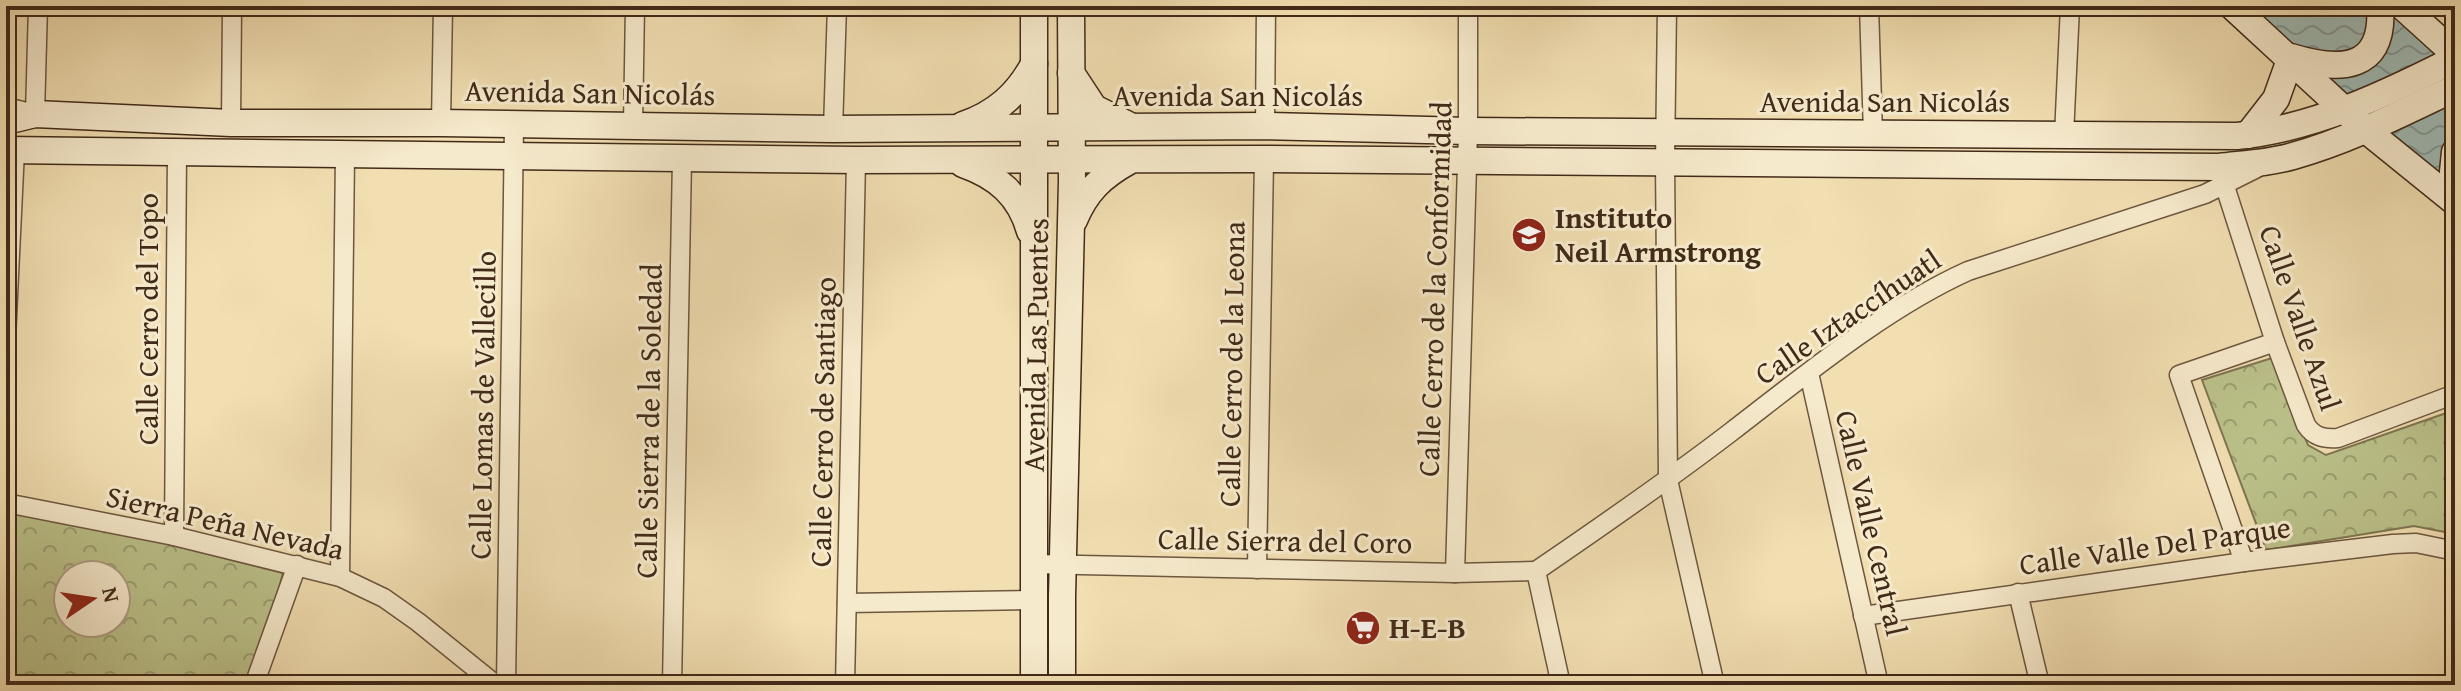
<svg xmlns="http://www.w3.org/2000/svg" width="2461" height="691" font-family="'Gentium Book Plus',serif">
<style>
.park{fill:url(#park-crowns);stroke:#7e7652;stroke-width:2;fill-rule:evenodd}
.water{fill:url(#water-waves);stroke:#798077;stroke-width:2}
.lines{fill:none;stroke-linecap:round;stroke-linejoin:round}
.street-casing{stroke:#6d573f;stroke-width:21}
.secondary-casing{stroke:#412a19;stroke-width:29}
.street{stroke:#f6eacc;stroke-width:18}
.secondary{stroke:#f6eacc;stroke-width:26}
.labels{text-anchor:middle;stroke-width:6;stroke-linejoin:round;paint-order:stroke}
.street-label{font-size:30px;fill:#412a19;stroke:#f6eacc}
.poi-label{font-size:30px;font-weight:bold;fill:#412a19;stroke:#f6eacc;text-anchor:start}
</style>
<defs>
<pattern id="park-crowns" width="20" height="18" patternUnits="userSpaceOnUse" patternTransform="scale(2)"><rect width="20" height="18" fill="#bbc18a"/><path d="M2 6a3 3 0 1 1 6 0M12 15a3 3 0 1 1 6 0" fill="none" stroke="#9a9d70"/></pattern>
<pattern id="water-waves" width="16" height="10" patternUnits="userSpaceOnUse" patternTransform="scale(2)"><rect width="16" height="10" fill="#9ebab5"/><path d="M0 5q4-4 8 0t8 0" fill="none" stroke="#829792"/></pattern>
</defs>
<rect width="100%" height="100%" fill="#f1deb1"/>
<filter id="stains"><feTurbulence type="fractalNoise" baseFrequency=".0025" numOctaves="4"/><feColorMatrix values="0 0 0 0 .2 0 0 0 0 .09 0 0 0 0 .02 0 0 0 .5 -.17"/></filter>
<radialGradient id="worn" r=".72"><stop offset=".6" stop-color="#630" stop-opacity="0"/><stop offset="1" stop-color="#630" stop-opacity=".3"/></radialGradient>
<!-- park -->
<g class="park">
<path d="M2272 358 2308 445 2326 455 2455 410V534L2414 526 2266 550 2202 380Z"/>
<path d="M6 503 283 573 269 625 246 685H6ZM68 575H116V623H68Z"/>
</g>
<!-- water -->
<path class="water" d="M2232 6H2403L2455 54V200Z"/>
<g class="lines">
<!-- street casing -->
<g class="street-casing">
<g id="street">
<path d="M1667 6 1665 163 1668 480 1715 685"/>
<path d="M1869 6 1873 134"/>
<path d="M6 107 35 114 38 6"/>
<path d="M231 123 232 6"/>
<path d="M441 123 443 6"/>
<path d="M633 126 635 6"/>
<path d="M1265 126 1266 6"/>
<path d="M833 129 837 6"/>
<path d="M2064 136 2070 6"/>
<path d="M2221 174 2275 342 2306 425C2314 437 2324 439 2338 438L2455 394"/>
<path d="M6 338 15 150"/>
<path d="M1809 373 1879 685"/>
<path d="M6 503 174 536 340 577 384 598 418 622 496 685"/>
<path d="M174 536 177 151"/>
<path d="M2244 562 2179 375 2275 342"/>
<path d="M1033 564 1455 573 1536 571"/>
<path d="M1257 569 1264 159"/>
<path d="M1536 571C1602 526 1667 481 1731 432 1804 376 1884 309 1968 271L2205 194 2257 168"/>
<path d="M1536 571 1561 685"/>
<path d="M1455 573 1468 131V6"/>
<path d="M340 577 345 154"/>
<path d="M2018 593 2040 685"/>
<path d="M847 603 1033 600"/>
<path d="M1863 616 2244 562 2393 544 2416 543 2455 551"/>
<path d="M254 685 297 565"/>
<path d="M506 685 514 125"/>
<path d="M672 685 682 159"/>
<path d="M845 685 856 160"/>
</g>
</g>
<!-- secondary casing -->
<g class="secondary-casing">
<g id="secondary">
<path d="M1034 6V685"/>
<path d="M2232 6 2366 130 2455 202"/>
<path d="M2402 6 2455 54"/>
<path d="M2291 57C2340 72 2385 71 2380 6"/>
<path d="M1071 73 1094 108 1128 125"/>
<path d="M6 121 35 114 231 123H441L833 129 1265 126 1468 131 2237 136C2315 128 2386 94 2455 59"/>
<path d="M963 125C996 114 1018 94 1034 64"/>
<path d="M2248 135 2276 99 2290 60"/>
<path d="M6 150 856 160 1264 159 2219 167C2244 164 2269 163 2293 156 2350 140 2402 113 2455 88"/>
<path d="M2455 152 2453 172 2455 191"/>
<path d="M963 164C997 176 1020 195 1030 231"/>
<path d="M1074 220C1086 191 1102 176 1129 161"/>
<path d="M1062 685V597L1072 181 1071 6"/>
</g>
</g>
<!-- street -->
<use href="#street" class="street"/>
<!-- secondary -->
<use href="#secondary" class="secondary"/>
</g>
<!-- icons -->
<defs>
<g id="school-disc" transform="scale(1.8)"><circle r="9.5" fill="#8f2418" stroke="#f6eacc"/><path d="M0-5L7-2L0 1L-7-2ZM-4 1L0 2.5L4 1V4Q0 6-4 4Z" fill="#fff"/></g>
<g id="supermarket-disc" transform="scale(1.8)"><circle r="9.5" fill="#8f2418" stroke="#f6eacc"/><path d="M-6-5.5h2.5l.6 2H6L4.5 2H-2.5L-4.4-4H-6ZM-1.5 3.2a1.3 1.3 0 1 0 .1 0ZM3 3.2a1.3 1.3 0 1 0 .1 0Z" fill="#fff"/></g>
</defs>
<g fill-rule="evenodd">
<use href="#school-disc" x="1529" y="235"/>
<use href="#supermarket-disc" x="1363" y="628"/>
</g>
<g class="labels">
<!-- street labels -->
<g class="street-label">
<text transform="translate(590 93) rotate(1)" y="10">Avenida San Nicolás</text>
<text x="1238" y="106">Avenida San Nicolás</text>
<text x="1885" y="112">Avenida San Nicolás</text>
<text transform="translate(1435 289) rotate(-88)" y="10">Calle Cerro de la Conformidad</text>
<text transform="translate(1848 317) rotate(-34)" y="10">Calle Iztaccíhuatl</text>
<text transform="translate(2300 318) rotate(71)" y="10">Calle Valle Azul</text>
<text transform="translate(148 319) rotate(-90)" y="10">Calle Cerro del Topo</text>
<text transform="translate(1036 345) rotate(-89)" y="10">Avenida Las Puentes</text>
<text transform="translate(1232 364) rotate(-89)" y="10">Calle Cerro de la Leona</text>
<text transform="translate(483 405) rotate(-89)" y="10">Calle Lomas de Vallecillo</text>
<text transform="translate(649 421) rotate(-89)" y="10">Calle Sierra de la Soledad</text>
<text transform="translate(823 422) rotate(-89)" y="10">Calle Cerro de Santiago</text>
<text transform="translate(225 523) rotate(13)" y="10">Sierra Peña Nevada</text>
<text transform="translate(1871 523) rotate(77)" y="10">Calle Valle Central</text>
<text transform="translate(1285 541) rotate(1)" y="10">Calle Sierra del Coro</text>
<text transform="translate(2155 546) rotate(-8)" y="10">Calle Valle Del Parque</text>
</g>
<!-- poi labels -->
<g class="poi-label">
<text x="1555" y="228">Instituto<tspan x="1555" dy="34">Neil Armstrong</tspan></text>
<text x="1389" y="638">H-E-B</text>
</g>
</g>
<!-- margin -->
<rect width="2461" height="691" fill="none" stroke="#f1deb1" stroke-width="32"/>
<rect x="8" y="8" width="2445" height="675" fill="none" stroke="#412a19" stroke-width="4"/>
<rect x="16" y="16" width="2429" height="659" fill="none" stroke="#412a19" stroke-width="2"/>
<!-- north arrow -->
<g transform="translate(92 599) rotate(77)"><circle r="38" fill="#f6eacc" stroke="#ae9d84" stroke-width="2"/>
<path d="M0-6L14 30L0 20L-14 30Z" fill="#8f2418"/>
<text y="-12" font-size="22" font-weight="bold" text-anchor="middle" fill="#412a19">N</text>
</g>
<rect width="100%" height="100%" filter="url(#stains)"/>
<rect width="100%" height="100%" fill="url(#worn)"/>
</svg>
